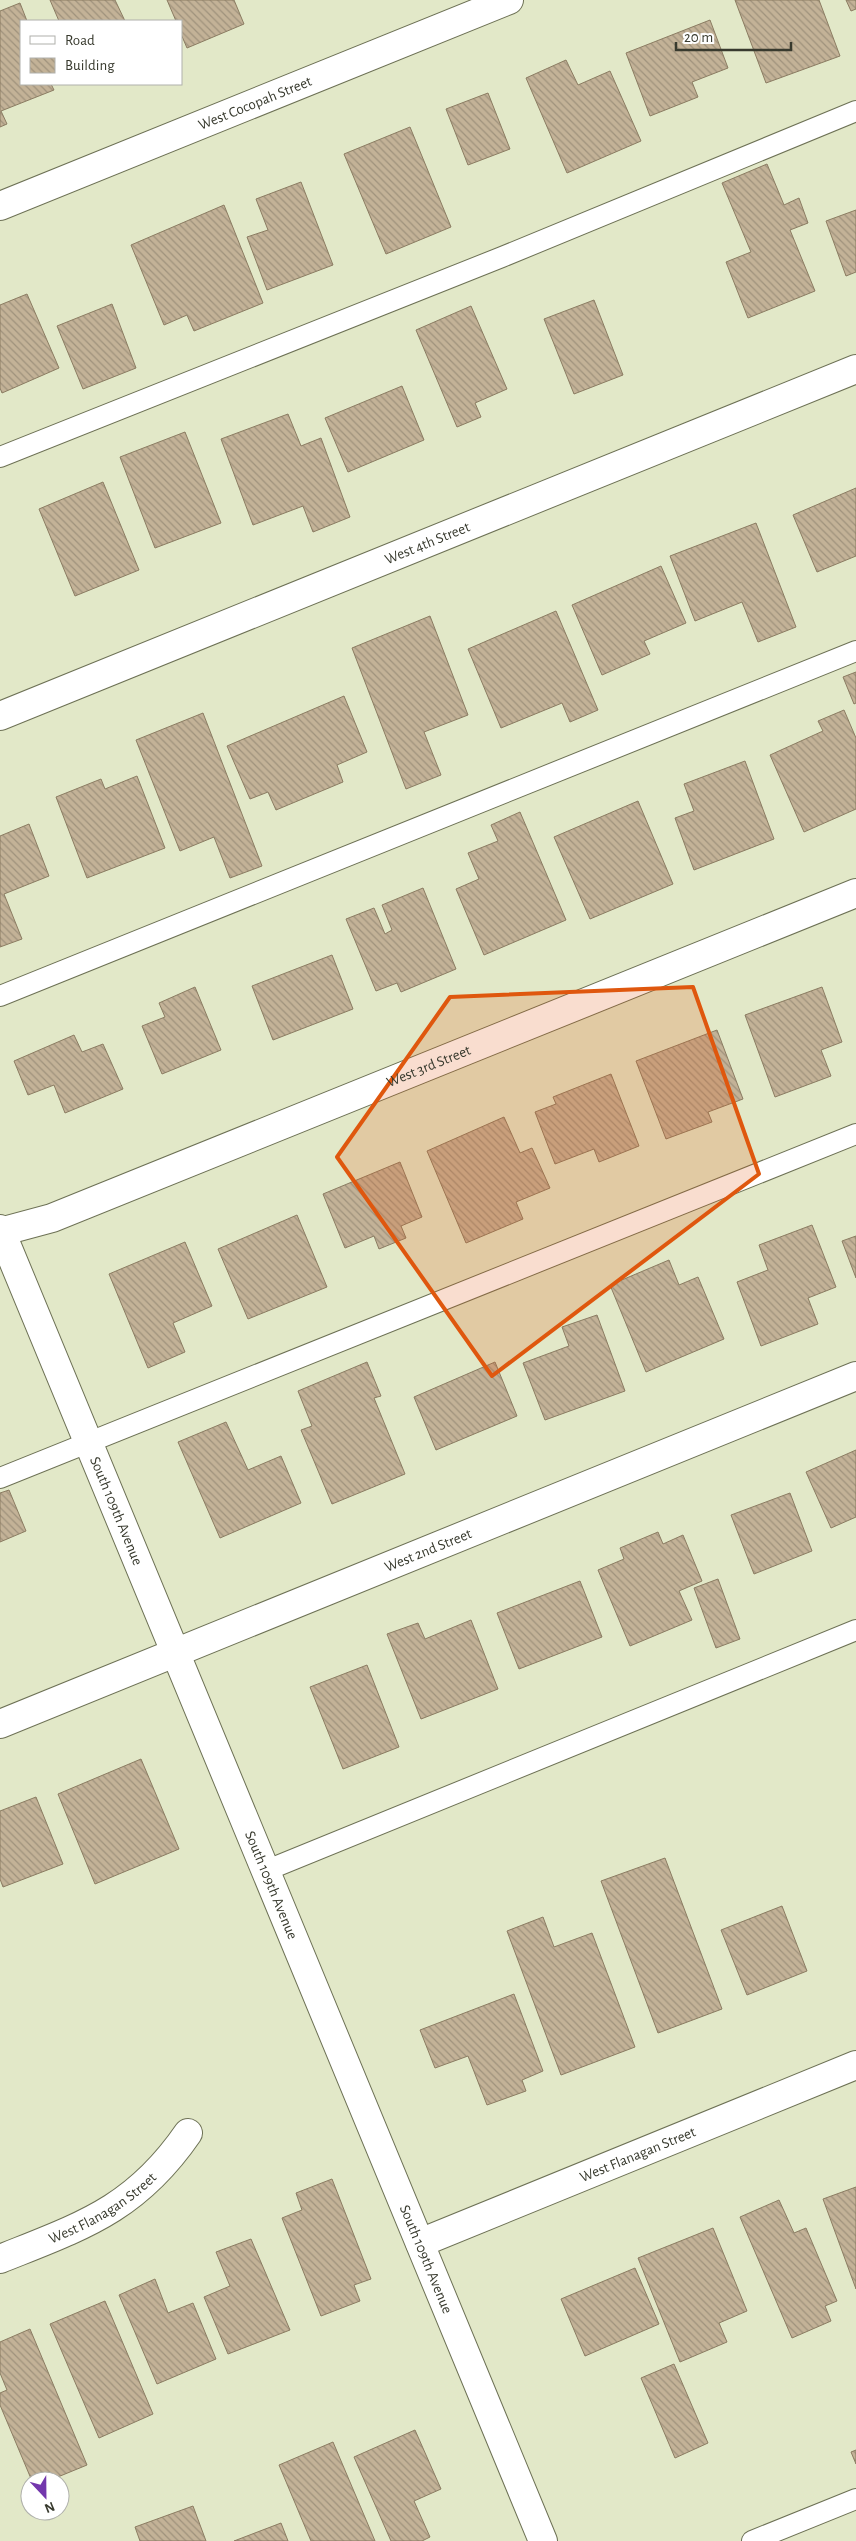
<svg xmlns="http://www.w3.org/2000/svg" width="856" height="2541" font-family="'Alegreya Sans',sans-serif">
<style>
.building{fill:url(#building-back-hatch);stroke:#8b7c62}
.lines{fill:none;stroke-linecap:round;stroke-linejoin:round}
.service-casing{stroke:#6d7155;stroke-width:22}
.minor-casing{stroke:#6d7155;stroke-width:30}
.service{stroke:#fff;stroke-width:20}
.minor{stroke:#fff;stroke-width:28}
.marked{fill:#df570e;fill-opacity:0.2;stroke:#df570e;stroke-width:4;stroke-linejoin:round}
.labels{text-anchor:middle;stroke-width:4.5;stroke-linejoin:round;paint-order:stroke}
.street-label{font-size:15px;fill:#383a2e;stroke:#fff}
</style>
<defs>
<pattern id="building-back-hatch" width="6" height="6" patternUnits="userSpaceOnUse" patternTransform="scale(1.25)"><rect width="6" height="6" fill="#c3b297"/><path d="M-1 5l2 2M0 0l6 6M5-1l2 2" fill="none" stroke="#9f927c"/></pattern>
</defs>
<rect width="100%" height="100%" fill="#e2e8c8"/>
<!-- building -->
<g class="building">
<path d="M50 0H115L125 21H59Z"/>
<path d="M167 0H234L244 24 187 48 181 34V21H176Z"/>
<path d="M735 0H819L840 56 766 83Z"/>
<path d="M846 0H856V9L851 11Z"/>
<path d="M20 3 27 21H21V84H51L54 90 1 111 7 124 0 127V11Z"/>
<path d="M710 20 728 68 692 82 698 97 650 116 626 53Z"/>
<path d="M566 60 578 85 610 71 641 141 567 173 526 78Z"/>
<path d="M488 93 510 149 468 165 446 109Z"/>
<path d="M410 127 451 227 386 254 344 154Z"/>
<path d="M767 164 784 205 799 198 808 223 790 230 815 291 748 318 726 262 751 252 722 183Z"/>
<path d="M301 182 333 265 267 290 247 237 268 230 256 199Z"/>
<path d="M224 205 263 303 194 331 187 315 164 325 131 245Z"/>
<path d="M856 210V272L846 276 826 221Z"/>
<path d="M27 294 59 368 2 393 0 388V305Z"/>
<path d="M594 300 623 375 574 394 544 319Z"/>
<path d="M112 304 136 368 83 389 57 326Z"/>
<path d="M471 306 507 389 475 403 481 417 457 427 416 330Z"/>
<path d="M402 386 424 440 348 472 325 418Z"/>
<path d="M288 414 301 446 321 438 350 517 313 532 303 506 253 525 221 439Z"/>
<path d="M185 432 221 523 155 548 120 457Z"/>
<path d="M103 482 139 570 75 596 39 509Z"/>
<path d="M856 488V556L817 572 793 515Z"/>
<path d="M756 523 796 627 758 642 742 602 695 621 670 556Z"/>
<path d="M661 566 686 623 644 641 650 654 602 675 572 605Z"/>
<path d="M556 611 598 710 570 722 562 703 501 728 468 649Z"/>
<path d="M430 616 468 715 424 732 441 775 406 789 352 648Z"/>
<path d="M856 672V703L854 704 843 677Z"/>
<path d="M344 696 367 752 337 765 343 782 276 810 268 792 250 799 227 746Z"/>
<path d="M844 710 856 738V809L804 832 770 755 823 731 818 721Z"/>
<path d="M203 713 262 866 230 878 214 837 180 851 136 740Z"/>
<path d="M745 761 774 839 694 870 675 818 694 811 684 784Z"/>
<path d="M137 776 165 848 87 878 56 797 101 779 105 789Z"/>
<path d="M638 801 673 884 590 919 554 837Z"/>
<path d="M520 812 566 920 484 955 456 889 479 879 468 853 498 841 491 825Z"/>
<path d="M29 824 49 876 4 894 22 939 0 947V836Z"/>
<path d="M423 888 456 969 401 992 397 983 376 991 346 919 374 908 385 934 392 930 382 905Z"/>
<path d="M332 955 353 1009 273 1040 252 986Z"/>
<path d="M195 987 221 1050 162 1074 142 1026 165 1017 159 1003Z"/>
<path d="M822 987 842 1042 821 1050 831 1076 775 1097 745 1015Z"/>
<path d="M717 1030 743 1099 708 1112 712 1122 666 1139 636 1061Z"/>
<path d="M74 1035 82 1052 103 1044 123 1089 65 1113 54 1085 28 1095 14 1061Z"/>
<path d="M611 1074 639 1146 599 1162 594 1149 555 1164 535 1112 556 1104 553 1097Z"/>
<path d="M504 1117 520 1153 532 1148 550 1188 516 1202 523 1219 466 1243 427 1151Z"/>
<path d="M400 1162 422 1217 401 1226 406 1238 379 1249 374 1236 345 1248 323 1194Z"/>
<path d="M297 1215 327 1287 248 1319 218 1249Z"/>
<path d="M812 1225 836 1287 808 1298 818 1324 761 1346 737 1282 768 1270 759 1245Z"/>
<path d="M856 1236V1278L842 1241Z"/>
<path d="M185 1242 212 1306 173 1323 185 1352 148 1368 109 1274Z"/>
<path d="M669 1260 679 1285 698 1277 724 1339 646 1372 610 1285Z"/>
<path d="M597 1315 625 1391 545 1420 523 1363 569 1346 562 1327Z"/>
<path d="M367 1362 381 1396 374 1398 405 1474 332 1504 301 1430 312 1426 298 1391Z"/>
<path d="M495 1362 517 1416 436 1450 414 1397Z"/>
<path d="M226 1422 248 1470 281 1456 301 1503 220 1538 178 1442Z"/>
<path d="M856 1450V1517L831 1528 806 1472Z"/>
<path d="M9 1490 26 1531 0 1542V1493Z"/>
<path d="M790 1493 812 1551 754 1574 731 1515Z"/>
<path d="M658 1532 663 1544 683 1535 702 1581 679 1591 692 1620 630 1646 598 1570 624 1559 620 1548Z"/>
<path d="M718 1579 740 1639 716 1648 694 1588Z"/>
<path d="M580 1581 602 1637 519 1669 497 1613Z"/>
<path d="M471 1620 498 1689 421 1719 387 1634 418 1623 425 1639Z"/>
<path d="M367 1665 399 1747 343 1769 310 1687Z"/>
<path d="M141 1759 179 1849 95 1884 58 1794Z"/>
<path d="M36 1797 63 1864 3 1887 0 1879V1811Z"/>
<path d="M665 1858 722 2009 658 2033 601 1881Z"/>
<path d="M782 1906 807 1971 747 1995 721 1930Z"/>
<path d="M543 1917 554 1947 592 1933 635 2047 561 2075 507 1931Z"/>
<path d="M514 1994 543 2071 522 2080 526 2091 487 2105 468 2056 435 2068 420 2030Z"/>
<path d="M332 2179 371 2279 354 2285 360 2301 321 2316 282 2218 302 2210 296 2193Z"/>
<path d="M856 2187V2289L823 2199Z"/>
<path d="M779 2200 794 2233 806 2228 837 2301 825 2306 831 2321 792 2338 740 2217Z"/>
<path d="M713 2228 747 2311 719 2323 727 2342 680 2362 638 2258Z"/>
<path d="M251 2239 290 2330 228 2354 204 2297 230 2286 216 2252Z"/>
<path d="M635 2268 659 2324 585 2356 561 2299Z"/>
<path d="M155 2279 168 2313 193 2303 216 2359 157 2384 119 2295Z"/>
<path d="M105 2301 153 2414 99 2438 50 2324Z"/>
<path d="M30 2329 87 2465 48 2481H32L0 2405V2393L7 2390 0 2373V2342Z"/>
<path d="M674 2364 708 2443 675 2458 641 2378Z"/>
<path d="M415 2430 441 2489 414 2501 430 2537 422 2541H391L354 2457Z"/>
<path d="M333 2442 375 2541H311L279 2465Z"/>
<path d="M856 2450V2464L851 2452Z"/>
<path d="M193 2506 206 2541H140L135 2527Z"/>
<path d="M281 2523 288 2541H234Z"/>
</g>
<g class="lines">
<!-- service casing -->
<g class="service-casing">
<g id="service">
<path d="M0 457 502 257 856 111"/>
<path d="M0 996 856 651"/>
<path d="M0 1478 856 1134"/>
<path d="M265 1871 856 1630"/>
<path d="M752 2541 856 2499"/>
</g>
</g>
<!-- minor casing -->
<g class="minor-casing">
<g id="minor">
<path id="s1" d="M0 206 509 0"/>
<path id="s2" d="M0 716 856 369"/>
<path id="s3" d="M0 1229 543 2541"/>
<path id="s4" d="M0 1232 52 1218 856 893"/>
<path id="s5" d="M0 1724 856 1376"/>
<path id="s6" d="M420 2243 856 2065"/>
<path id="s7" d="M0 2259C82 2226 135 2210 188 2133"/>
</g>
</g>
<!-- service -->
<use href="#service" class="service"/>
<!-- minor -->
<use href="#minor" class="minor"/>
</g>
<!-- marked area -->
<path class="marked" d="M693 987 759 1174 492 1376 337 1157 450 997Z"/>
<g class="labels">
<!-- street labels -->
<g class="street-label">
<text dy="5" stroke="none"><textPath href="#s1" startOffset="275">West Cocopah Street</textPath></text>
<text dy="5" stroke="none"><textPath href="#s2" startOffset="461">West 4th Street</textPath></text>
<text dy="5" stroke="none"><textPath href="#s4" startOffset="460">West 3rd Street</textPath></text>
<text dy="5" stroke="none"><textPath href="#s3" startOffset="305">South 109th Avenue</textPath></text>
<text dy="5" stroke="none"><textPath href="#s5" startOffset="462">West 2nd Street</textPath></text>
<text dy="5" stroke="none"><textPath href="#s3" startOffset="710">South 109th Avenue</textPath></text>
<text dy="5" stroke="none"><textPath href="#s6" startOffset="235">West Flanagan Street</textPath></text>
<text dy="5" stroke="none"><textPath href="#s7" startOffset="115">West Flanagan Street</textPath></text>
<text dy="5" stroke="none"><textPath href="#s3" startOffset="1115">South 109th Avenue</textPath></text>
</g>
</g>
<!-- legend -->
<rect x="20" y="20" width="162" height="65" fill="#ffffff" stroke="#afb0ab"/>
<rect x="30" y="36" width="25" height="8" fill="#ffffff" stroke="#afb0ab"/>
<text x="65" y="45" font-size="15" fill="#383a2e">Road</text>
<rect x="30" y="58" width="25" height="15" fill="url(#building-back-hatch)" stroke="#afb0ab"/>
<text x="65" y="70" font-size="15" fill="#383a2e">Building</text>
<!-- north arrow -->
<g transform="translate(45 2496) rotate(158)"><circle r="24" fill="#ffffff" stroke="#afb0ab"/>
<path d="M0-4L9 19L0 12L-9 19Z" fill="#7337ad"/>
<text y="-8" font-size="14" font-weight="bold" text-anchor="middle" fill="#383a2e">N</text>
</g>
<!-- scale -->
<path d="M676 42v8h115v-8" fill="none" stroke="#383a2e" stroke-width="2.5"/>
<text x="684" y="42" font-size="15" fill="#383a2e" stroke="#ffffff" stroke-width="4" paint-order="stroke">20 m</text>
</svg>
